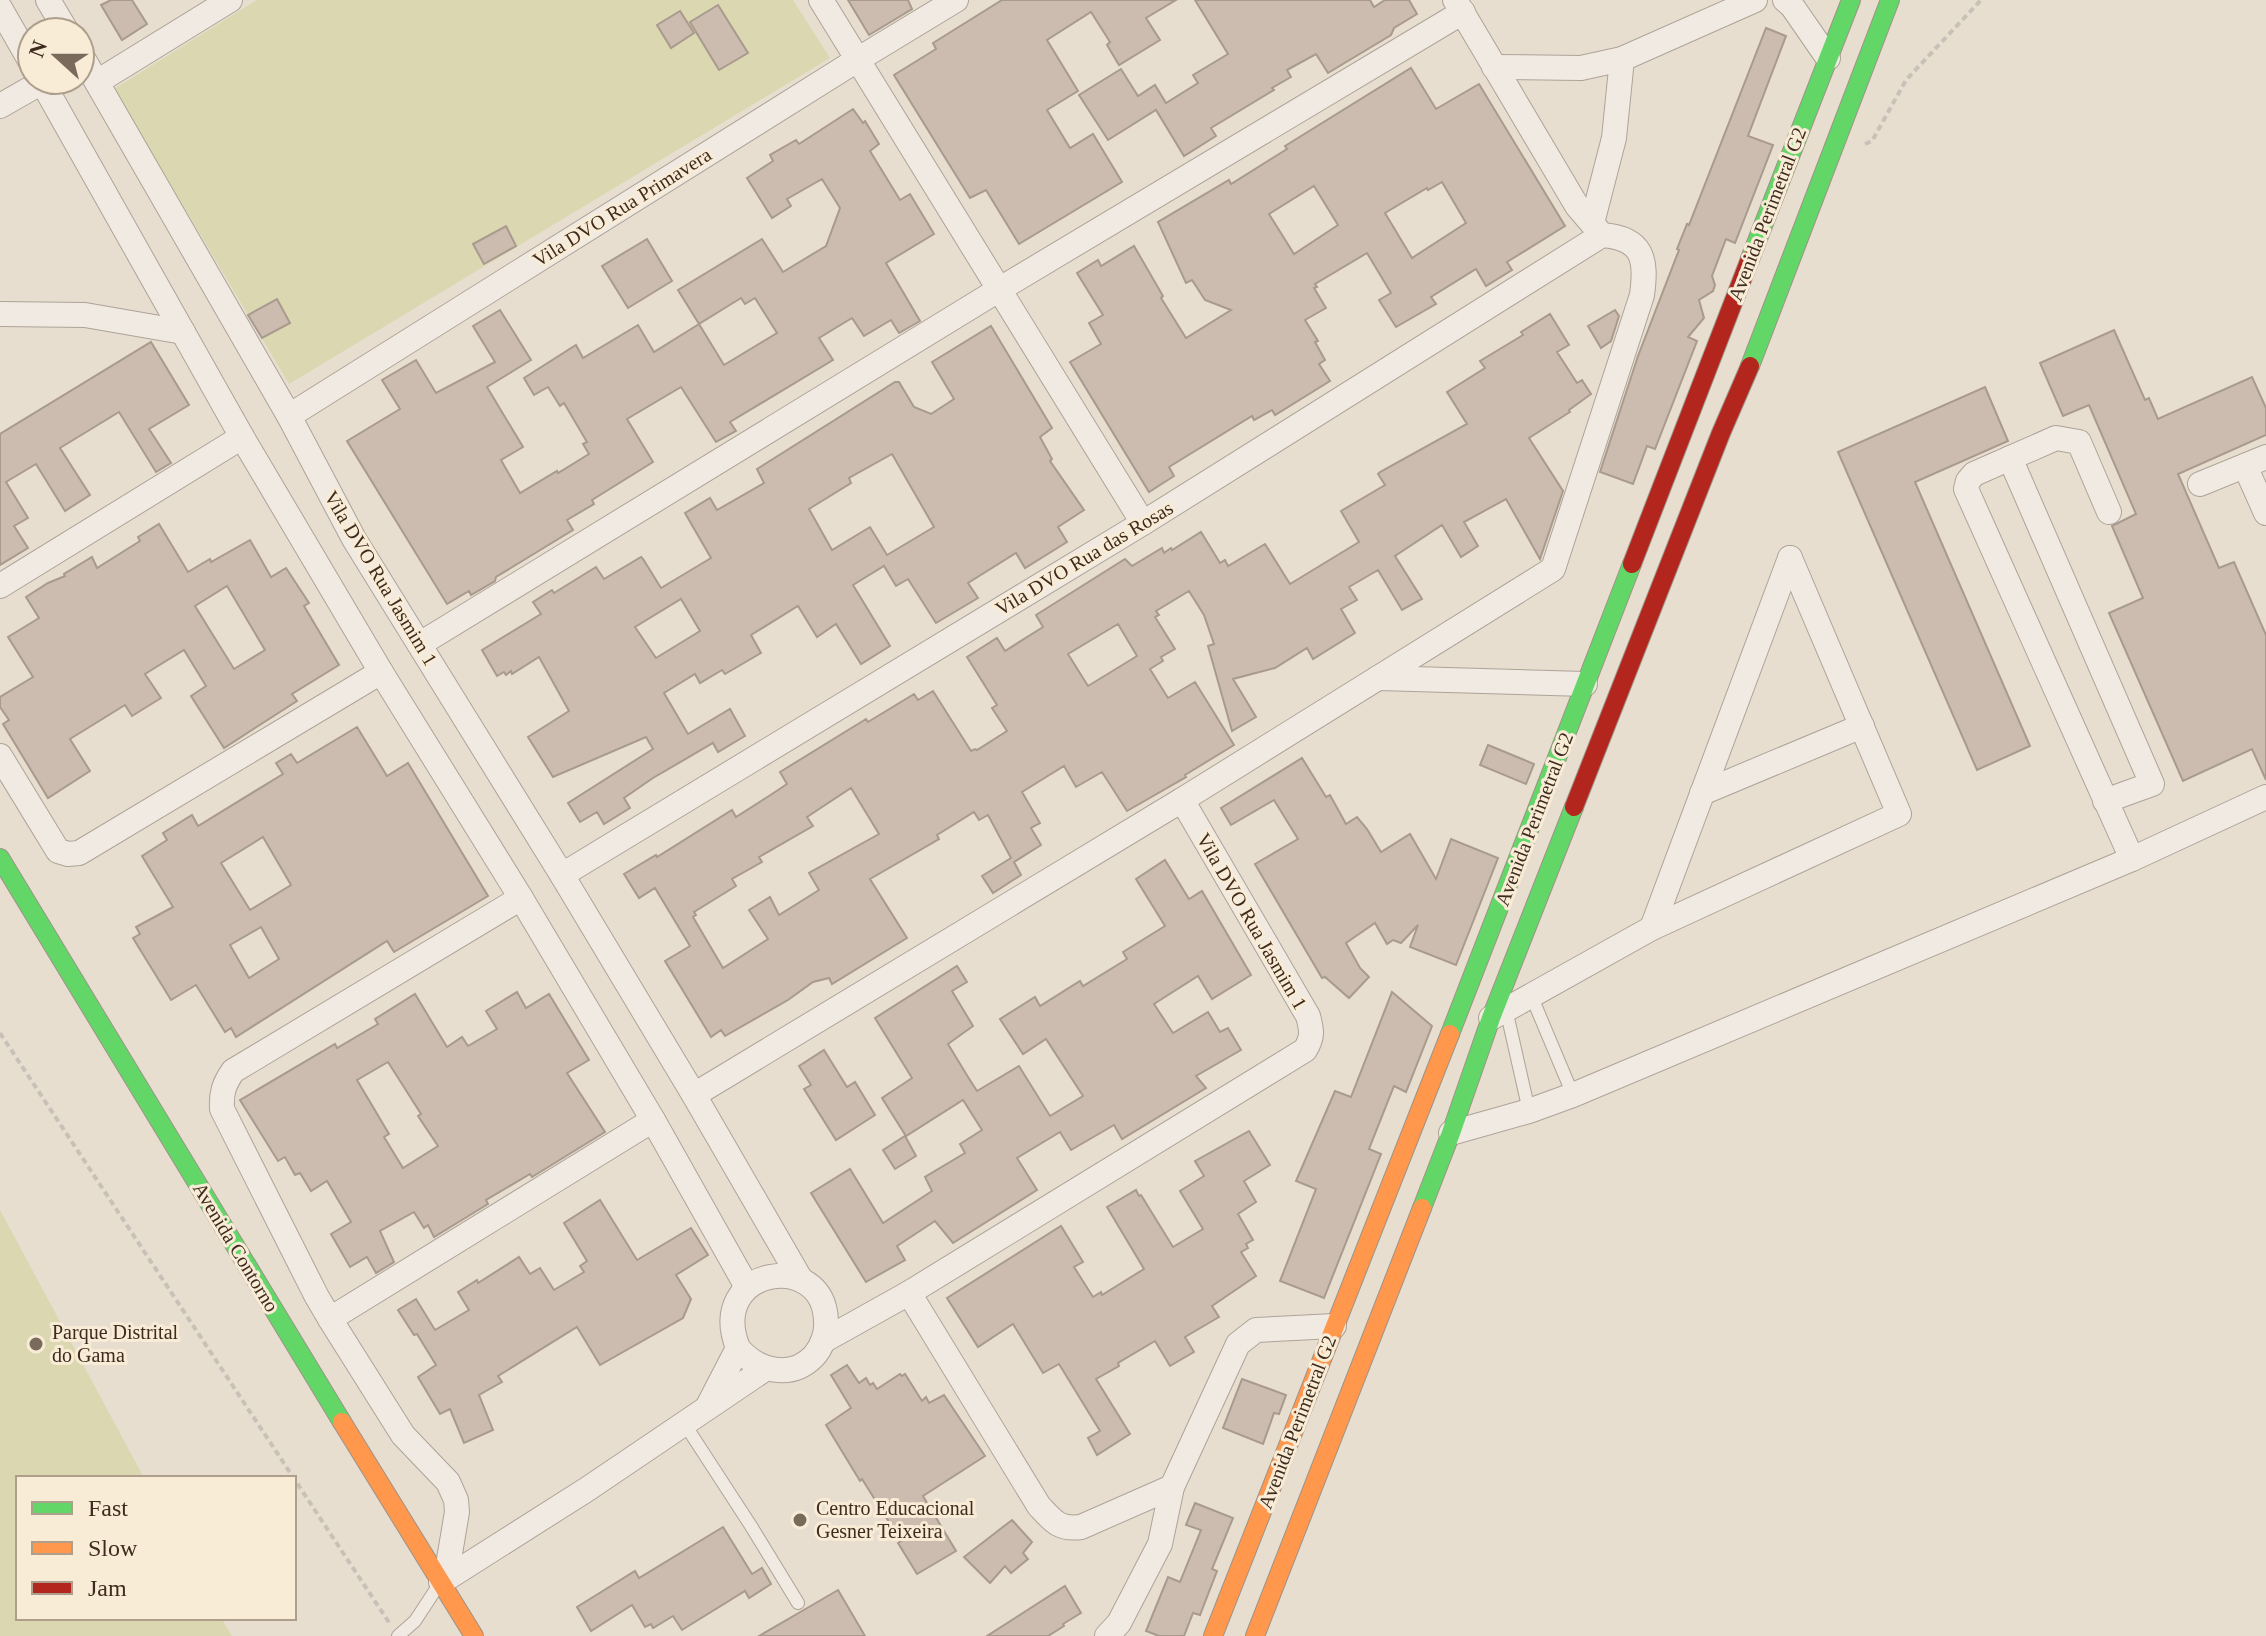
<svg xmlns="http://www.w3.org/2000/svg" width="2266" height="1636" font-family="'Times New Roman',serif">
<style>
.green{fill:#dad7b1}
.building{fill:#ccbcb0;stroke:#a99a8e;stroke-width:2;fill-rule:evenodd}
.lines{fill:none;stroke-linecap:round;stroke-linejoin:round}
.lane-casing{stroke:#ada398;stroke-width:14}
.street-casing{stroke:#ada398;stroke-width:26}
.fast-casing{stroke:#9d9388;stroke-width:20}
.slow-casing{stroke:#9d9388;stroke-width:20}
.jam-casing{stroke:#9d9388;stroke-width:20}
.path{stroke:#c8c1b8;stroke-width:4;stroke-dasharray:6 4;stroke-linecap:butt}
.lane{stroke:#f0eae2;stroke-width:12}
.street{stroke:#f0eae2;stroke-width:24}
.fast{stroke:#63d668;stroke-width:18}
.slow{stroke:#ff974d;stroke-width:18}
.jam{stroke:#b3261e;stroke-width:18}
.poi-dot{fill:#7a6a5c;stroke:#f9ecd6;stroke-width:3}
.labels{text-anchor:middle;stroke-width:6;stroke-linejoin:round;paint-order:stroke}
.street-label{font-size:20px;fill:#3e2b1e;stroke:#f9ecd6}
.poi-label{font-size:20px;fill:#3e2b1e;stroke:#f9ecd6;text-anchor:start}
</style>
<rect width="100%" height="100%" fill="#e8ded0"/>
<!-- green -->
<g class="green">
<path d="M257 0H793L830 58 289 384 114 89Z"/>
<path d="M0 1210 144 1478H18V1618H221L232 1636H0Z"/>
</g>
<!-- building -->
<g class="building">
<path d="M111 0H132L147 24 122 40 101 5Z"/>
<path d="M848 0H908L912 9 869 35Z"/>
<path d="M1002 0H1176L1146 18 1160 40 1119 65 1107 45 1110 42 1091 12 1047 40 1078 91 1047 110 1070 148 1093 134 1122 182 1019 244 986 190 970 198 894 75 936 49 933 43Z"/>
<path d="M1195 0H1370L1374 7 1385 0H1409L1417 14 1394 28 1391 35 1328 73 1316 54 1287 70 1291 77 1272 88 1274 90 1211 128 1216 136 1184 156 1156 110 1108 140 1079 95 1121 69 1138 96 1155 85 1166 103 1198 83 1193 75 1228 54Z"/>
<path d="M718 5 748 53 719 70 690 22Z"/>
<path d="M680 11 694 33 671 48 657 25Z"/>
<path d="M1766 28 1786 36 1748 136 1773 145 1735 243 1726 239 1712 276 1715 285 1713 291 1699 300 1704 318 1688 337 1697 341 1655 449 1647 446 1633 484 1600 472 1638 356 1679 250 1677 249 1687 224 1689 225Z"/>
<path d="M1411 68 1436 109 1479 84 1565 226 1507 262 1512 270 1486 286 1476 269 1431 297 1436 304 1396 327 1379 300 1391 293 1367 253 1315 284 1317 287 1314 288 1326 308 1305 320 1318 341 1315 342 1325 360 1319 364 1330 381 1275 415 1272 410 1254 420 1252 416 1169 467 1174 476 1149 492 1070 362 1101 344 1089 323 1103 315 1077 273 1098 260 1101 266 1134 246 1163 296 1161 298 1186 338 1231 310 1205 300 1192 280 1186 283 1158 222 1229 180 1231 184 1287 149 1285 146ZM1442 182 1466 223 1412 258 1385 213 1427 188 1428 190ZM1314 186 1338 225 1294 254 1269 214Z"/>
<path d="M853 109 863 123 865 121 879 144 870 151 900 200 910 194 934 234 886 263 920 321 899 333 891 320 864 336 852 318 819 338 833 360 730 422 736 431 716 442 681 387 627 419 653 462 592 500 594 504 567 520 573 530 496 577 495 581 471 595 469 591 447 604 347 441 400 409 382 380 416 360 436 393 495 362 473 326 500 310 531 360 487 387 523 447 501 460 520 493 557 471 558 473 589 454 583 444 587 442 564 403 560 406 548 387 534 395 524 378 576 345 583 358 638 325 654 352 699 324 678 290 762 239 783 272 826 246 840 208 822 179 787 199 791 206 772 218 747 178 773 161 770 155 796 140 799 144ZM741 298 745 304 755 298 777 333 724 365 699 324Z"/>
<path d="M506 226 516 246 484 264 473 244Z"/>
<path d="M647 239 672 281 628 308 602 266Z"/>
<path d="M277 299 290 323 262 338 248 315Z"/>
<path d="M1615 310 1619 316 1611 341 1601 348 1588 326Z"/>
<path d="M1550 314 1569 345 1557 352 1577 383 1582 380 1591 394 1569 410 1570 412 1529 438 1563 491 1540 559 1506 499 1464 522 1478 546 1461 557 1442 525 1395 556 1422 599 1402 610 1378 570 1349 587 1357 600 1341 609 1355 633 1313 659 1307 648 1275 668 1233 679 1256 717 1232 731 1208 646 1214 644 1204 615 1189 591 1156 611 1159 615 1155 617 1175 649 1161 657 1163 661 1150 669 1168 698 1195 682 1234 745 1185 775 1186 777 1127 811 1102 772 1076 787 1064 766 1022 792 1040 823 1031 828 1041 845 1014 862 1021 875 993 893 982 876 1011 858 988 815 979 820 974 812 937 835 939 839 870 879 907 938 832 984 829 978 813 982 788 1000 725 1036 721 1030 711 1037 665 961 690 946 655 888 639 898 624 874 656 855 657 857 732 810 736 817 772 794 787 784 780 772 866 719 868 722 914 694 918 700 933 691 971 751 975 749 977 750 1007 731 992 708 997 705 967 657 997 638 1005 651 1043 627 1036 615 1125 559 1132 566 1162 548 1164 553 1171 548 1172 550 1201 532 1220 563 1225 560 1228 566 1265 544 1290 584 1359 542 1341 511 1385 485 1378 474 1380 472 1467 424 1447 392 1485 368 1480 361 1523 335 1521 332ZM1118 624 1137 656 1088 686 1068 654ZM851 788 879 834 809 873 819 890 779 915 770 897 749 910 768 939 723 968 693 917 696 915 694 912 736 886 732 879 762 862 759 857 813 826 807 817Z"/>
<path d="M991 326 1052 428 1040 437 1052 459 1050 461 1084 510 1058 527 1067 542 1025 568 1016 553 968 583 978 598 936 623 908 579 896 586 884 566 853 585 890 646 861 664 836 624 817 637 798 606 751 635 761 653 725 674 722 670 700 683 695 674 664 693 688 734 730 709 745 736 718 752 713 743 653 778 624 798 630 808 604 824 597 812 580 822 568 803 653 749 646 737 553 777 528 737 569 711 539 657 512 674 511 671 506 675 504 672 497 676 482 650 541 614 533 602 552 590 554 593 596 567 604 579 641 557 643 559 661 588 711 558 685 513 710 498 717 510 764 483 757 469 895 382H899L914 407 931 414 954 399 932 362ZM892 454 934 527 887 555 870 527 832 550 809 509 851 483 849 478ZM681 599 700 631 656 658 635 627Z"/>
<path d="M2114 330 2145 400 2149 398 2158 419 2252 377 2266 408V435L2178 474 2219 568 2234 562 2266 635V780L2252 749 2183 781 2109 613 2143 598 2112 526 2136 514 2089 405 2063 416 2040 363Z"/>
<path d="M151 342 189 405 149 429 171 463 156 472 119 412 60 448 90 495 65 511 36 464 6 482 28 518 14 526 28 548 0 565V434Z"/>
<path d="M1985 387 2008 441 1915 482 2030 746 1977 770 1838 452Z"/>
<path d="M159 524 188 572 210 559 211 562 250 540 271 577 286 568 309 603 304 606 339 665 292 694 297 701 224 748 191 696 206 686 184 650 145 674 161 698 132 716 125 705 70 739 90 771 48 798 3 724 9 720 0 707V697L33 677 8 637 39 618 26 597 48 583 65 576 64 574 92 557 97 568 140 541 138 537ZM227 586 265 650 234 669 195 606Z"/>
<path d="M357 727 387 776 408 763 488 896 394 952 387 941 236 1037 231 1028 225 1032 196 985 171 1000 133 938 140 934 136 927 173 907 142 856 167 840 163 833 192 815 198 826 283 774 276 763 291 754 297 763ZM263 837 291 885 250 910 221 863ZM261 927 279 959 249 978 230 945Z"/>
<path d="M1488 745 1534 764 1526 784 1480 765Z"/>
<path d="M1302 758 1326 797 1330 795 1346 824 1357 817 1367 829 1381 852 1410 834 1436 879 1451 839 1498 858 1456 965 1410 947 1418 925 1401 943 1393 940 1387 944 1375 923 1346 943 1360 968 1369 977 1349 998 1325 977 1322 978 1255 864 1298 839 1274 800 1231 825 1221 808Z"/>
<path d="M1165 860 1189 899 1202 891 1251 975 1212 999 1198 976 1154 1004 1173 1033 1208 1012 1220 1032 1228 1028 1241 1050 1196 1076 1206 1088 1122 1139 1114 1125 1071 1150 1060 1132 1017 1158 1037 1190 953 1243 935 1221 897 1246 905 1260 866 1282 811 1193 850 1169 883 1223 932 1191 925 1177 965 1153 960 1144 982 1130 963 1100 906 1136 882 1098 912 1078 875 1018 957 966 967 982 952 991 973 1026 948 1044 968 1077 977 1091 1019 1066 1050 1116 1083 1096 1046 1039 1023 1054 1000 1019 1035 997 1040 1006 1080 981 1083 986 1127 959 1123 952 1165 926 1136 879Z"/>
<path d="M517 992 526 1008 549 994 589 1060 567 1073 605 1132 532 1177 530 1174 486 1200 488 1204 434 1237 428 1225 424 1228 414 1212 380 1231 394 1262 376 1273 367 1257 350 1267 331 1234 351 1222 327 1181 311 1191 300 1173 295 1175 285 1157 278 1161 240 1100 335 1044 337 1048 378 1024 375 1019 415 994 447 1047 462 1037 468 1046 497 1029 486 1011ZM388 1062 421 1114 418 1116 438 1146 403 1168 384 1137 389 1134 357 1080Z"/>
<path d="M1392 992 1432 1026 1406 1092 1394 1086 1369 1149 1381 1154 1324 1298 1280 1281 1316 1189 1296 1181 1335 1091 1351 1097Z"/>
<path d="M824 1050 847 1087 855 1082 875 1115 836 1140 804 1089 811 1085 799 1066Z"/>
<path d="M1249 1131 1270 1165 1244 1181 1256 1202 1238 1214 1253 1240 1246 1244 1248 1248 1241 1252 1256 1276 1212 1306 1219 1317 1185 1337 1194 1352 1170 1366 1155 1341 1118 1363 1119 1366 1096 1379 1130 1434 1097 1455 1088 1438 1100 1431 1059 1364 1043 1373 1013 1324 978 1347 947 1298 1061 1226 1083 1262 1074 1267 1093 1297 1101 1292 1102 1295 1144 1269 1107 1207 1136 1190 1139 1196 1141 1195 1173 1247 1203 1229 1180 1191 1204 1176 1195 1161Z"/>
<path d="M905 1136 916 1156 895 1169 883 1150Z"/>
<path d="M600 1200 637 1260 691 1228 708 1255 676 1275 691 1299 683 1318 600 1365 577 1327 498 1376 502 1382 479 1395 493 1430 464 1443 450 1409 440 1414 418 1377 436 1365 417 1334 414 1335 398 1310 416 1299 435 1330 469 1310 458 1292 477 1280 478 1283 519 1257 530 1274 540 1268 554 1290 584 1272 580 1266 587 1261 564 1223Z"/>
<path d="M847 1365 859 1383 866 1378 870 1385 873 1383 877 1389 900 1374 902 1376 905 1374 922 1401 926 1397 929 1403 944 1395 985 1456 923 1496 956 1551 917 1574 898 1543 901 1541 862 1479 860 1481 826 1425 851 1408 831 1375Z"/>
<path d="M1242 1379 1286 1395 1279 1414 1274 1413 1263 1444 1223 1428Z"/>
<path d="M1195 1503 1233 1518 1212 1569 1217 1571 1200 1615 1193 1613 1184 1636H1159L1146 1631 1168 1577 1180 1582 1201 1530 1186 1525Z"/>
<path d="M1012 1520 1032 1542 1023 1553 1028 1559 1011 1573 1005 1566 990 1583 964 1557Z"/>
<path d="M723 1527 752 1574 762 1568 771 1584 749 1598 745 1591 682 1630 673 1616 653 1628 651 1624 645 1627 632 1605 591 1631 577 1607 635 1571 639 1578Z"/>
<path d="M1065 1586 1081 1613 1063 1624 1064 1626 1048 1636H987Z"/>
<path d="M838 1590 865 1636H759L802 1611Z"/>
</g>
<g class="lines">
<!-- lane casing -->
<g class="lane-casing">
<g id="lane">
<path d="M1531 995 1573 1095"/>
<path d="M1506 1009 1529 1111"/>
<path d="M684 1423 751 1526 798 1603"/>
<path d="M398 1636 415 1621 438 1586"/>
</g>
</g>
<!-- street casing -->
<g class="street-casing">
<g id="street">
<path d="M48 0 67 32"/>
<path d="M821 0 1143 523"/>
<path d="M1785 0 1792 6 1828 58"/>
<path d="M0 8 32 64"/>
<path d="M80 53 289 416 354 539 562 875 694 1095 801 1280"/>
<path d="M1494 67 1581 68 1622 59 1755 0"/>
<path d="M41 80 242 437 381 672 521 898 653 1120 747 1287"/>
<path d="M97 82 230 0"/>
<path d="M0 106 42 82"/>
<path d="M1592 223 1614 138 1622 59"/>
<path d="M0 314 85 315 183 332"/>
<path d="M289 416 857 60 956 0"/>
<path d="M2010 458 2152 784 2105 801"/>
<path d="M2245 466 2266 513"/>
<path d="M2200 484 2266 457"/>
<path d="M2109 512 2079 442 2056 438 1974 474 1968 481 1966 489 2132 859"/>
<path d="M0 586 242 437"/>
<path d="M420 644 1000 289 1463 12"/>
<path d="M1378 678 1585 684"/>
<path d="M0 756 58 851 68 854 79 853 381 672"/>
<path d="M1702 793 1862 726"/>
<path d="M1182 800 1553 569 1642 295C1647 259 1643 238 1602 235L1577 206 1455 0"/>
<path d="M562 875 1143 523 1602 235"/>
<path d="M521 898 233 1071C224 1084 221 1093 222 1109L317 1297 330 1319 653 1120"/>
<path d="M1652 928 1790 558"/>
<path d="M1491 1018 1652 928 1899 814 1790 558"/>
<path d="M694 1095 1182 800 1308 1016C1312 1031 1313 1037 1305 1050L909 1293 823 1341"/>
<path d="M1451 1133 1529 1111 1573 1095 2132 859 2266 797"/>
<path d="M909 1293 1039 1506C1053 1521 1059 1530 1081 1527L1172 1487"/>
<path d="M330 1319 403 1435 448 1482 456 1500 457 1512 446 1577"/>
<path d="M708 1406 738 1348C706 1267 824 1249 826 1321 827 1333 822 1347 814 1356 791 1380 757 1371 738 1348"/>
<path d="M441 1582 586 1490 765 1369"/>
<path d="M1107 1636 1119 1623 1160 1544 1172 1487 1238 1344 1256 1330 1334 1326"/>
</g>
</g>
<!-- fast casing -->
<g class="fast-casing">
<g id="fast">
<path d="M1750 259 1851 0"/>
<path d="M1750 366 1890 0"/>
<path d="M0 858 342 1422"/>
<path d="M1450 1034 1632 564"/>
<path d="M1422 1208 1451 1133 1491 1018 1574 807"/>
</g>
</g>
<!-- slow casing -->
<g class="slow-casing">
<g id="slow">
<path d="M342 1422 474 1636"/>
<path d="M1213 1636 1450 1034"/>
<path d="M1255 1636 1422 1208"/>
</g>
</g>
<!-- jam casing -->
<g class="jam-casing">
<g id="jam">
<path d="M1632 564 1750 259"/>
<path d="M1574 807 1721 433 1750 366"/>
</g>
</g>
<!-- path -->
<g class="path">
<path d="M1865 144 1872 141 1906 80 1981 0"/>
<path d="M0 1033 390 1624"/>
</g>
<!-- lane -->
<use href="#lane" class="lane"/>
<!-- street -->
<use href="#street" class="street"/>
<!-- fast -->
<use href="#fast" class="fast"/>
<!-- slow -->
<use href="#slow" class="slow"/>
<!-- jam -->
<use href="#jam" class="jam"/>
</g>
<!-- markers -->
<g class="poi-dot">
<circle cx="36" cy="1344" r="8"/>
<circle cx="800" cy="1520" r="8"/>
</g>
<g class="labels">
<!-- street labels -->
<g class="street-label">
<text transform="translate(622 207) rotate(-32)" y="7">Vila DVO Rua Primavera</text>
<text transform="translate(1767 214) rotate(-69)" y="7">Avenida Perimetral G2</text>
<text transform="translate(1084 558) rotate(-31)" y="7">Vila DVO Rua das Rosas</text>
<text transform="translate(381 578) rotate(59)" y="7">Vila DVO Rua Jasmim 1</text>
<text transform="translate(1534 819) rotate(-69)" y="7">Avenida Perimetral G2</text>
<text transform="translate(1252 921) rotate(60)" y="7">Vila DVO Rua Jasmim 1</text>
<text transform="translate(236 1247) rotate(59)" y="7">Avenida Contorno</text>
<text transform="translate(1297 1422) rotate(-69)" y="7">Avenida Perimetral G2</text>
</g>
<!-- poi labels -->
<g class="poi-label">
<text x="52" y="1339">Parque Distrital<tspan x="52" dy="23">do Gama</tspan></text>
<text x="816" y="1515">Centro Educacional<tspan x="816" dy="23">Gesner Teixeira</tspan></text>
</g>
</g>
<!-- legend -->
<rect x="16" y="1476" width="280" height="144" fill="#f9ecd6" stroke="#ae9f8c" stroke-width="2"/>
<rect x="32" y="1502" width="40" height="12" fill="#63d668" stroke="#ae9f8c" stroke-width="2"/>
<text x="88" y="1516" font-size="24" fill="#3e2b1e">Fast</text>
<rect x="32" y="1542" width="40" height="12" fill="#ff974d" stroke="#ae9f8c" stroke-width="2"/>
<text x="88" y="1556" font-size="24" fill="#3e2b1e">Slow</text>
<rect x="32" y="1582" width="40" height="12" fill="#b3261e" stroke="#ae9f8c" stroke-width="2"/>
<text x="88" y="1596" font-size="24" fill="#3e2b1e">Jam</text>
<!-- north arrow -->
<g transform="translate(56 56) rotate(291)"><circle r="38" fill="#f9ecd6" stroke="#ae9f8c" stroke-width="2"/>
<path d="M0-6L14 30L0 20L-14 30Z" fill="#7a6a5c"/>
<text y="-12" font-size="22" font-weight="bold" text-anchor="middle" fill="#3e2b1e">N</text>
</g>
</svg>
